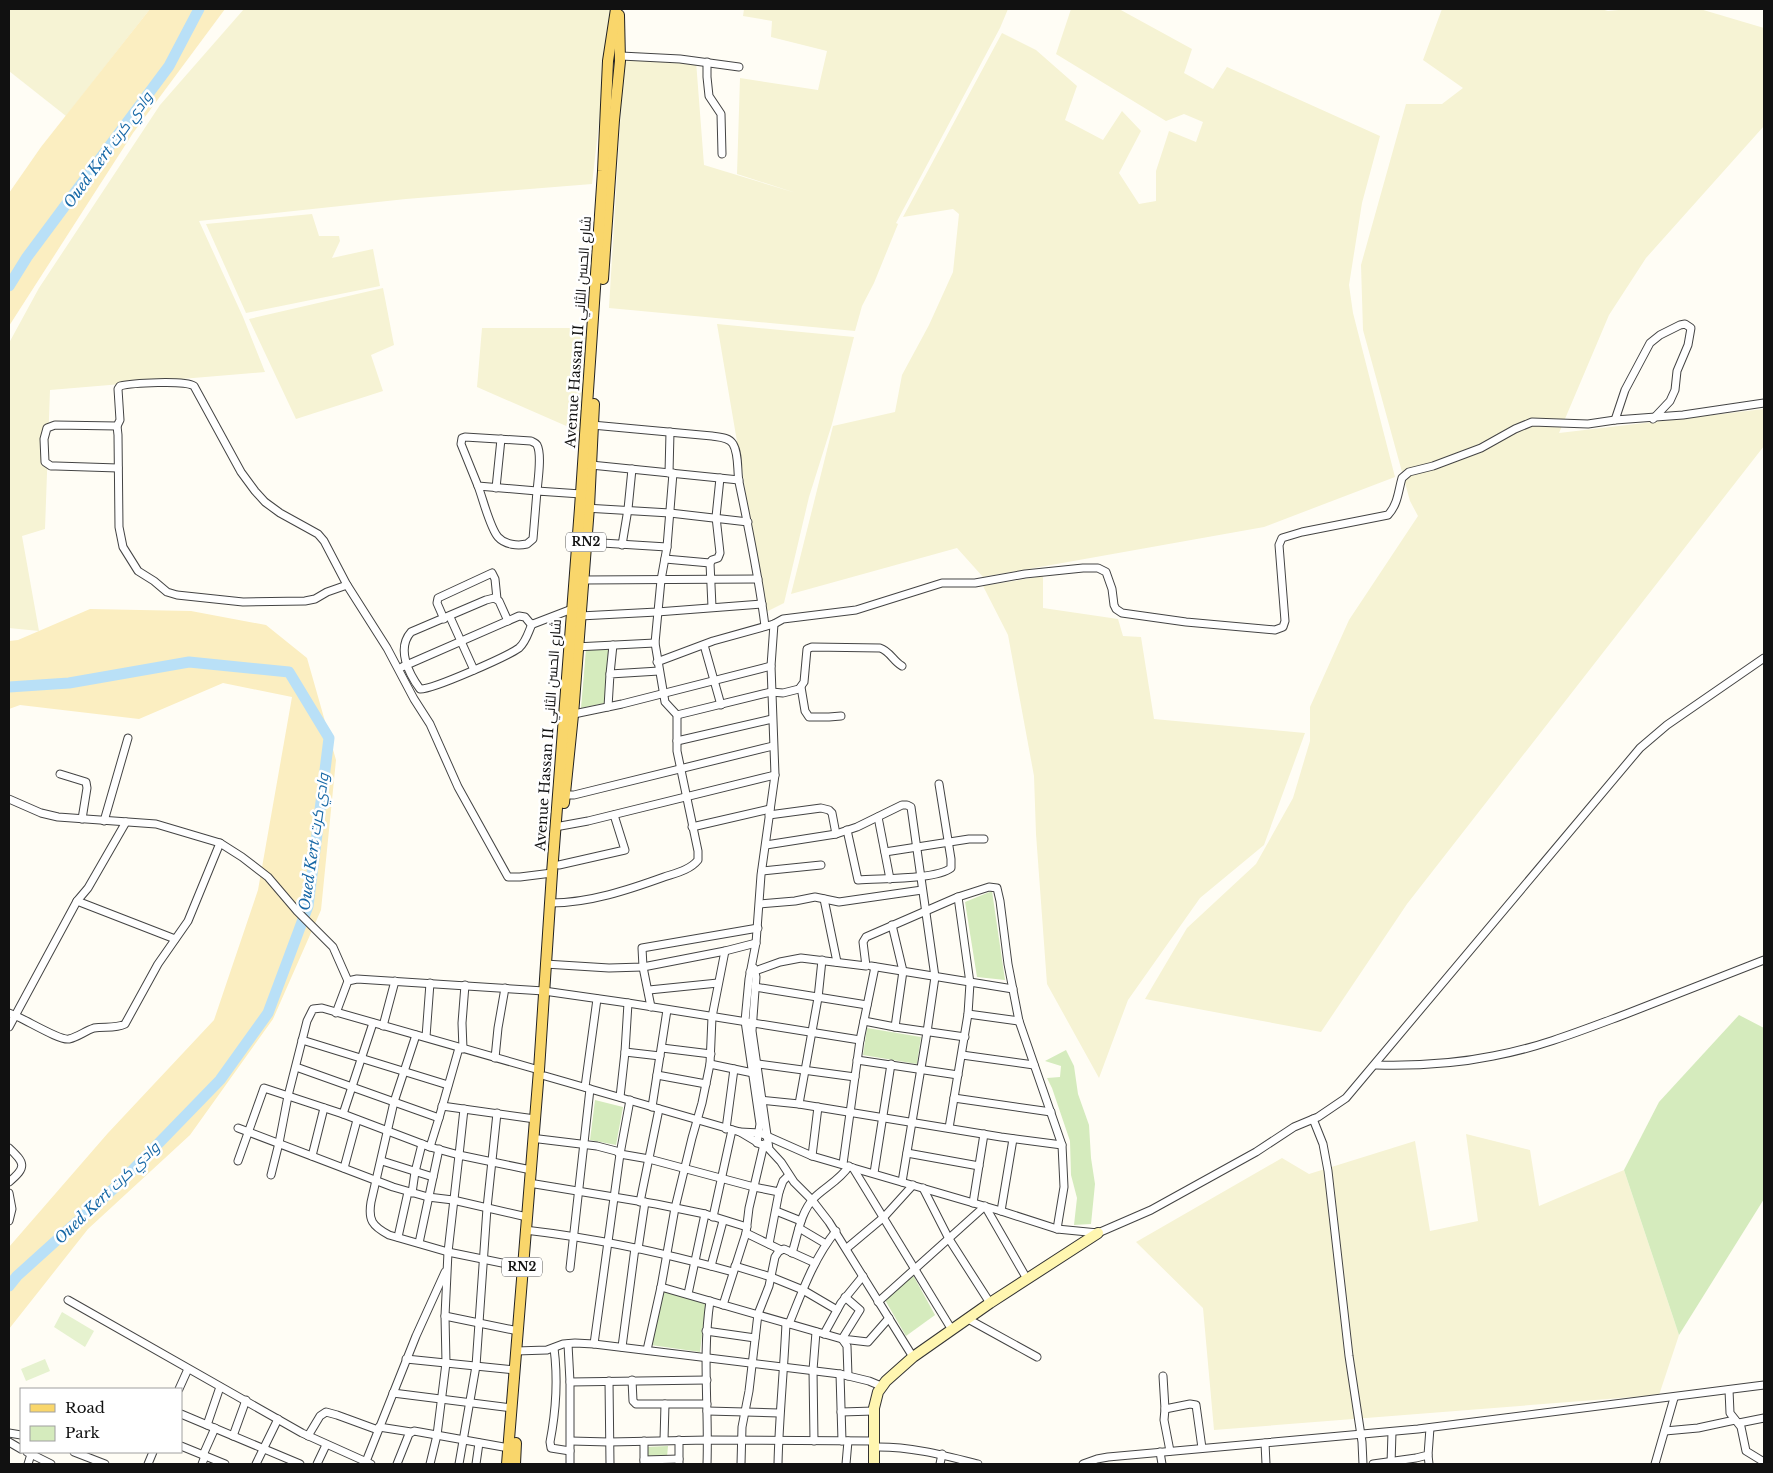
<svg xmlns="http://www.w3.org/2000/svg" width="1773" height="1473" font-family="'Libre Baskerville',Cairo,serif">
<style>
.farmland{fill:#f6f3d4}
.green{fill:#d5ebbd}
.sand{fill:#fbeec1}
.pitch{fill:#e6f2cf}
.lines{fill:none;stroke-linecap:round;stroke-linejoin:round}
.river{stroke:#b9e0f7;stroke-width:11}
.street-casing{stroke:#444;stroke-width:9}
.secondary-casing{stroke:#333;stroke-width:12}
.primary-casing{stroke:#222;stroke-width:12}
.street{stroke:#fff;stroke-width:7}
.secondary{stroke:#fff6b0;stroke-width:10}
.primary{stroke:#f9d66b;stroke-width:10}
.labels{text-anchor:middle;stroke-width:5;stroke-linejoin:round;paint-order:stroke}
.shield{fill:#fff;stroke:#585858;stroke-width:1}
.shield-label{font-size:12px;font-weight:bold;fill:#111}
.street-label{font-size:14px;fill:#111;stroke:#fff}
.water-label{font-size:15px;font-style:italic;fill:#1768a6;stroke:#fff}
</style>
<rect width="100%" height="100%" fill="#fffdf5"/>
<!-- farmland -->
<g class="farmland">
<path d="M9 9H150L66 116 9 71Z"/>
<path d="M244 9H612L592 184 406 199 199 221 243 317 265 372 50 390 45 529 22 536 39 631 9 628V343L39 288 160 105Z"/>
<path d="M744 9H1008L1000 28 896 223 898 224 874 283 862 306 855 331 609 308 624 58 696 61 704 165 796 193 737 174 740 78 818 90 827 51 771 37 772 21 743 16Z"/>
<path d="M1071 9H1119L1192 49 1184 73 1213 89 1227 67 1380 136 1362 203 1349 285 1353 313 1395 477 1264 527 983 577 957 548 791 594 833 426 895 412 902 375 929 325 953 272 959 214 953 209 903 217 1002 33 1036 50 1077 86 1065 120 1103 140 1122 111 1141 131 1119 173 1139 204 1156 201V171L1169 131 1196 142 1203 122 1184 114 1166 121 1056 54Z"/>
<path d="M1442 9H1601L1608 11 1629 9H1700L1764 28V126L1646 258 1609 315 1559 433 1764 409V446L1407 904 1321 1032 1145 999 1187 928 1256 864 1293 798 1310 741V707L1349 620 1418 516 1410 501 1363 330 1361 265 1406 104H1442L1463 88 1423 60Z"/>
<path d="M312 214 319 236H339L340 241 332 258 373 249 380 286 246 313 206 224Z"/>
<path d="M383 288 394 345 371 355 383 391 296 419 249 319Z"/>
<path d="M717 324 854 337 832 424 809 497 784 603 766 612Z"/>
<path d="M482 328H588L580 432 477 387Z"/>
<path d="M1043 576V608L1118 619 1123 636 1141 637 1154 719 1305 733 1264 845 1200 898 1128 1000 1099 1078 1047 984 1036 834 1034 776 1008 635 983 586Z"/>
<path d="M1466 1134 1530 1150 1539 1206 1624 1170 1679 1335 1659 1395 1214 1430 1203 1308 1136 1242 1282 1158 1309 1174 1415 1141 1430 1231 1478 1221Z"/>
</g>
<!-- green -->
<g class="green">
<path d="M610 647 605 703 581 708 586 649Z"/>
<path d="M992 891 1005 980 977 977 965 902Z"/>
<path d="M1739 1015 1764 1028V1199L1679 1335 1624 1170 1659 1102Z"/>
<path d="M867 1028 921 1037 917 1064 863 1055Z"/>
<path d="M1066 1050 1074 1066 1078 1094 1089 1125 1091 1158 1095 1184 1091 1224 1074 1225 1077 1198 1071 1175 1070 1141 1052 1088 1047 1078 1060 1077 1061 1066 1045 1061Z"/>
<path d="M595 1100 623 1107 616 1145 590 1140Z"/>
<path d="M913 1275 935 1315 906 1336 885 1300Z"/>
<path d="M663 1291 706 1302 700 1352 651 1345Z"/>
<path d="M668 1446 667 1457H647L646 1447Z"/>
</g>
<!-- sand -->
<g class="sand">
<path d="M150 9H225L133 133 9 326V193L41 147Z"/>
<path d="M90 609 191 611 266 625 307 658 336 760 321 910 273 1019 190 1135 88 1229 9 1329V1247L108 1133 214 1020 258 890 292 697 223 683 139 719 20 705 9 709V641L18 640Z"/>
</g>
<!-- pitch -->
<g class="pitch">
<path d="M62 1312 94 1331 85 1347 54 1327Z"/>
<path d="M45 1359 50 1371 26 1381 21 1369Z"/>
</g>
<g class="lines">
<!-- river -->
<g class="river">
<path d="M9 286 27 257 169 66 199 9"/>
<path d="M9 687 69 683 189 662 289 672 329 738 308 906 268 1013 220 1080 121 1182 17 1276 9 1286"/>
</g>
<!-- street casing -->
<g class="street-casing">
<g id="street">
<path d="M621 56 680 59 739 67"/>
<path d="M707 62V77L709 96 721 114 722 154"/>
<path d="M1615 420 1625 390 1650 343 1660 335 1680 325 1685 324 1691 328 1688 345 1677 371 1675 390 1670 401 1653 419"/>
<path d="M592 425 712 436C719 437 729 437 733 444 739 454 737 470 739 482 749 530 759 578 765 626"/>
<path d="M117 426 118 435 119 527 123 547 138 571 154 581 167 592 177 595 243 602 305 601 315 599 327 592 347 585"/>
<path d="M465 437 531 441C533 442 536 443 537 445 542 454 538 480 537 491L478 486 461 444 462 438Z"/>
<path d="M591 465 739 480"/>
<path d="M118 468 56 466H51L45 462 44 439 47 428 55 425 117 426 120 420 118 389 120 386C132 383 184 380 194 386L241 472 255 491 265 502 280 513 309 529 318 534 324 541 347 585 387 648 414 699 430 724 458 787 508 877H520L552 873"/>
<path d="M669 473 670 432"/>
<path d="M478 486C483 499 490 528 498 537 505 545 518 546 527 544L533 539 537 491 581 494"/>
<path d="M496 488 501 439"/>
<path d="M585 508 670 513 748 522"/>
<path d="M586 542 667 547"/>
<path d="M622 545 628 509 632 469"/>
<path d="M665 559 710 563"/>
<path d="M583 580 758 579"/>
<path d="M712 607 710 563 712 560 718 558 720 553 716 517 720 478"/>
<path d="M580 616 657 612 762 604"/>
<path d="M450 617 474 670"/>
<path d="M444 619 437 603 438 598 492 573 495 579 497 599"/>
<path d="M508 621 499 601 494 598 486 600 411 632C396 649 409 674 420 689 432 690 508 656 519 648 526 642 528 633 532 624"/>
<path d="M704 645 721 705"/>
<path d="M575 647 655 643"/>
<path d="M657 662 713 641 774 624 783 619 856 610 942 583H975L1025 574 1083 568H1098L1106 572 1112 589 1114 605 1116 609 1122 613 1186 622 1275 630 1283 627 1285 621 1279 545 1282 538 1302 532 1388 515C1398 504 1398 492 1402 478L1409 472 1433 466 1481 448 1515 429 1532 422 1588 424 1615 420 1683 415 1764 403"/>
<path d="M402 667 519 616 525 617 530 623 533 624 572 609"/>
<path d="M610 674 613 645"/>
<path d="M801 687 805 711 809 717H829L841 716"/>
<path d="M608 707 610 674 659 671"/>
<path d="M569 715 622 704 771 666"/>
<path d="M677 715 771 692 783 693 799 689 804 682 807 649 812 647 880 648C890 651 893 661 902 666"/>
<path d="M677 741 772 719"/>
<path d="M60 774 86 782 87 788 82 819"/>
<path d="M560 795H574L773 746"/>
<path d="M9 799 41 813 58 817 156 824 220 843 242 857 268 877 297 911 333 947 348 981"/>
<path d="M769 815 821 808 829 810 832 813 836 834"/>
<path d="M878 817 890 879"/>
<path d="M104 821 128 738"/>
<path d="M555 827 588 821 775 775"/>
<path d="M692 827 770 809"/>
<path d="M847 830 858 880C879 878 936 880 951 868V859L939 784"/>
<path d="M766 845 836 834 857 827 902 805H907L911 807 935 977 927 1032 902 1182"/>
<path d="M885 852 969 839H984"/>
<path d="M559 865 625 850 614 815"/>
<path d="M762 871 821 865"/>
<path d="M824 899 837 962"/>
<path d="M77 901 175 939"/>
<path d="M551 903C589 903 628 890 664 877 676 873 690 870 698 860V851L677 751V715L665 702 655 643 661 580 667 547 673 473"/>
<path d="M760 904 795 901 815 897 839 902 922 890"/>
<path d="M892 925 903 971 895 1027 965 1037"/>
<path d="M822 960 818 998 799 1104 1001 1137 1062 1145"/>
<path d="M545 964 609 968 643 967 725 951 756 943"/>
<path d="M871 966 1013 989"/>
<path d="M754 968 756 977 752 1031 769 1149 781 1162 794 1182 812 1200 829 1222 913 1357"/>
<path d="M750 972 755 971 780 962 801 958 866 966 863 942 866 937 958 897 989 887 997 888 1000 901 1008 964 1019 1021 1062 1145 1064 1187 1057 1229"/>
<path d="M755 987 867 1005"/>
<path d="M649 990 718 983"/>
<path d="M651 1007 643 967 642 948 758 928"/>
<path d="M9 1013C22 1017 59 1041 69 1039 78 1037 85 1031 94 1028 104 1026 115 1029 125 1024L158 964 188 921 220 843"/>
<path d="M336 1013 348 981 357 979 544 991 628 1003 860 1040"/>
<path d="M968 1014 1019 1021"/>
<path d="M864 1021 895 1027"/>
<path d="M383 1026 395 981"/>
<path d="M9 1027 77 901 88 888 126 822"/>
<path d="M416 1035 394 1102 371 1202C368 1220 372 1226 389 1235L448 1252 522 1267"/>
<path d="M426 1037 430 983"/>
<path d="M302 1040 448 1085"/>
<path d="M662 1048 711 1054"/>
<path d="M463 1049 462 1023 465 985"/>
<path d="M625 1052 660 1056"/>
<path d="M962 1055 1034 1065"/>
<path d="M495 1058 498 1028 505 988"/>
<path d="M857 1060 958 1075"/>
<path d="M710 1064 753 1073"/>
<path d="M758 1064 855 1077"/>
<path d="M1376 1065C1415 1066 1454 1064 1493 1056 1538 1048 1583 1030 1626 1014 1672 996 1718 978 1764 960"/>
<path d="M296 1067 439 1118 459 1048"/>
<path d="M657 1075 706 1084"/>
<path d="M545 1076 740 1132 760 1144"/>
<path d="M585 1087 597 999"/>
<path d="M620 1097 625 1052 628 1003"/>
<path d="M954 1098 1051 1112"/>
<path d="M759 1100 799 1104"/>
<path d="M442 1106 535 1119"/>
<path d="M652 1107 667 1010"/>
<path d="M343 1114 373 1023"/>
<path d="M1313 1119 1323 1144 1328 1171 1349 1356 1362 1442 1363 1464"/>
<path d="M238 1128 393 1187 428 1197 453 1200 527 1217"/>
<path d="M949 1128 968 1014 970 983 958 897"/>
<path d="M726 1129 734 1069"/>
<path d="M740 1132 760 1133 812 1156 1001 1211 1057 1229 1098 1233 1151 1210 1256 1152 1294 1127 1318 1117 1346 1098 1640 748 1667 725 1764 658"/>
<path d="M539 1139 597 1146 616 1151 620 1154 649 1159 754 1187 779 1192 783 1181 788 1176"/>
<path d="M757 1143 760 1124 745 1021 749 979 756 943 761 875 775 775 771 666 774 624"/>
<path d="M430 1147 439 1118"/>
<path d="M9 1148C25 1163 27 1167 9 1182"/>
<path d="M907 1153 979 1166"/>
<path d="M312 1156 324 1108"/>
<path d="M812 1156 818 1107"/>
<path d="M238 1161 264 1088 343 1114 430 1147 459 1155 464 1109"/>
<path d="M382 1161 433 1177"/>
<path d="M843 1164 860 1040 875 967"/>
<path d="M344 1168 357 1120"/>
<path d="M853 1168 952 1330"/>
<path d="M874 1173 891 1064"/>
<path d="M271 1175 279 1143 288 1096 307 1021 313 1009 322 1008 539 1070"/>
<path d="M535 1184 656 1204 705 1214 747 1227"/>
<path d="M923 1188 949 1239 990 1303"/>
<path d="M9 1193 12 1209 9 1221"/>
<path d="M412 1193 415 1172 422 1144"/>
<path d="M640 1202 659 1109"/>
<path d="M973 1203 984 1134"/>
<path d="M776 1211 801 1221"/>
<path d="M1001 1211 1013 1139"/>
<path d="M713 1217 732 1130"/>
<path d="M799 1228 826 1244"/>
<path d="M525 1230C595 1238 665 1253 733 1272"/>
<path d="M746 1233 781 1250"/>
<path d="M398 1237 408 1192"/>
<path d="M419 1243 439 1149"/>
<path d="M769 1244 779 1192"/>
<path d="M847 1248 884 1217 913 1185"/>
<path d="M638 1249 645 1202"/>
<path d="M792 1253C798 1235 800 1213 814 1198 825 1187 840 1180 849 1166"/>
<path d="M711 1266 723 1221"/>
<path d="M735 1266 771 1277 803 1290 837 1310"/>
<path d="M570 1268 590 1089"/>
<path d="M661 1287 842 1339 847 1346 848 1376"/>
<path d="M688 1294 705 1214"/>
<path d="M845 1297 860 1310 842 1339 868 1342 889 1318"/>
<path d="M68 1300 302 1433 371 1464"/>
<path d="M878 1302 985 1206 1027 1279"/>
<path d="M723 1305 746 1233 749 1208 764 1144"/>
<path d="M445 1316 518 1331"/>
<path d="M968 1319 1037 1357"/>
<path d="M789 1324C802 1292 814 1258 836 1231"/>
<path d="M706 1331 755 1338"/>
<path d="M824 1334 841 1303 863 1276"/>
<path d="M568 1344 570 1382V1464"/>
<path d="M594 1344 620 1154 630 1100"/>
<path d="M622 1347 635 1248"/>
<path d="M554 1348C558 1379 556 1411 550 1442L551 1448 570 1451"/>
<path d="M647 1350 661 1287 675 1208 692 1138 702 1103 710 1064 712 1017 725 951"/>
<path d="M516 1351 547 1350 563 1344 575 1343 594 1344 840 1374 869 1381 881 1386"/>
<path d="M406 1359 514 1370"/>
<path d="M840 1374 842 1441"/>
<path d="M1163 1376 1165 1409 1164 1420 1170 1451"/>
<path d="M632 1380 633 1401 636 1404H707"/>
<path d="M609 1381 610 1464"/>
<path d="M570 1382 707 1380"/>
<path d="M179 1389 188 1369"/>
<path d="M1729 1390 1730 1413 1741 1427 1746 1451 1764 1462"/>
<path d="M393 1393 512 1408"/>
<path d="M1165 1409 1190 1404 1196 1405 1202 1448"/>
<path d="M707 1411 779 1413"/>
<path d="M841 1412 874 1411"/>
<path d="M181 1414 300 1464"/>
<path d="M1739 1423 1764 1418"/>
<path d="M207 1425 220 1387"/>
<path d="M379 1427 411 1432"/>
<path d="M1665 1431 1698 1428 1735 1420"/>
<path d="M9 1433 21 1435"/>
<path d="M233 1436 246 1400"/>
<path d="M308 1436 320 1416 326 1412 337 1415 378 1430"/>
<path d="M664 1440 665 1404"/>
<path d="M679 1440V1464"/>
<path d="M571 1441 609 1442 708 1440 873 1441"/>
<path d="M644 1441V1463"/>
<path d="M814 1441 813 1370 816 1332"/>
<path d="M9 1442 21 1449"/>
<path d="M1265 1443 1266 1464"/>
<path d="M181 1446 225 1464"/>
<path d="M873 1447C910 1446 943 1455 978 1464"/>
<path d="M27 1452 51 1464"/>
<path d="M74 1452 105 1464"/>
<path d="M1160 1452 1162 1464"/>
<path d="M203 1455 215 1428"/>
<path d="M1428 1455 1429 1464"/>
<path d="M644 1460 679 1459"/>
<path d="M28 1464 31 1454"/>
<path d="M148 1464 153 1452"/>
<path d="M202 1464 205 1456"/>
<path d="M256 1464 278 1419"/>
<path d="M317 1464 326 1445"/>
<path d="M365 1464 416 1336 445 1272"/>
<path d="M397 1464 409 1434 414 1431 509 1448"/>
<path d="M430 1464 437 1435 446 1363 445 1316 448 1252 459 1155 531 1170"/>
<path d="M459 1464 476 1366 487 1208 497 1113"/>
<path d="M476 1464 479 1443"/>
<path d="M707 1464C709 1409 702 1355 710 1301"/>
<path d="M741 1464 742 1427 749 1391 758 1314 769 1286 775 1257 779 1251 784 1249 815 1263"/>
<path d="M778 1464C779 1417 784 1370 786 1323"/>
<path d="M846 1464 848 1441"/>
<path d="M940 1464 942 1454"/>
<path d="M1083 1464 1097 1459 1108 1457 1418 1429 1764 1385"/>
<path d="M1373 1464 1416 1458 1428 1455 1430 1428"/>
<path d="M1391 1464 1392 1432"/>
<path d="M1655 1464 1674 1398"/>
</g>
</g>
<!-- secondary casing -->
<g class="secondary-casing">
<path id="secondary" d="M874 1464V1408L878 1392 886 1381 913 1357 990 1303 1098 1233"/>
</g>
<!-- primary casing -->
<g class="primary-casing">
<g id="primary">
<path d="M603 279 614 120 620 61 619 15"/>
<path d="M564 803 573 715 589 507 594 404"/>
<path d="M507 1464 539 1070 552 873 580 508 603 171 608 61 616 9"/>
<path d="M515 1464 516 1443"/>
</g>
</g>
<!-- street -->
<use href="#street" class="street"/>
<!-- secondary -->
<use href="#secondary" class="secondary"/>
<!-- primary -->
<use href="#primary" class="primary"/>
</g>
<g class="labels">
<!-- shield labels -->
<g class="shield">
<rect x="566" y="532.5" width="40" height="19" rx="4"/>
<rect x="502" y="1257.5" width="40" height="19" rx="4"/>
</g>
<g class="shield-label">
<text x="586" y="546">RN2</text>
<text x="522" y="1271">RN2</text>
</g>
<!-- street labels -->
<g class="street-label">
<text transform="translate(578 332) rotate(-86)" y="5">Avenue Hassan II شارع الحسن الثاني</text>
<text transform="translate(548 735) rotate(-86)" y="5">Avenue Hassan II شارع الحسن الثاني</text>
</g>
<!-- water labels -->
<g class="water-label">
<text transform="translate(108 150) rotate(-54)" y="5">Oued Kert وادي كرت</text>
<text transform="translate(314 842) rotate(-82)" y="5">Oued Kert وادي كرت</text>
<text transform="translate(107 1193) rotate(-44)" y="5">Oued Kert وادي كرت</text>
</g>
</g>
<!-- border -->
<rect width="1773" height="1473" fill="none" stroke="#111111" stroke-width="20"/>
<!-- legend -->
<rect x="20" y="1388" width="162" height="65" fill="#ffffff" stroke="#a0a0a0"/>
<rect x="30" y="1404" width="25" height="8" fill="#f9d66b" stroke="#a0a0a0"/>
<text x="65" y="1413" font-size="15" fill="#111111">Road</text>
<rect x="30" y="1426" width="25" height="15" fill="#d5ebbd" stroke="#a0a0a0"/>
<text x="65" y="1438" font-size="15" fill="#111111">Park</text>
</svg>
